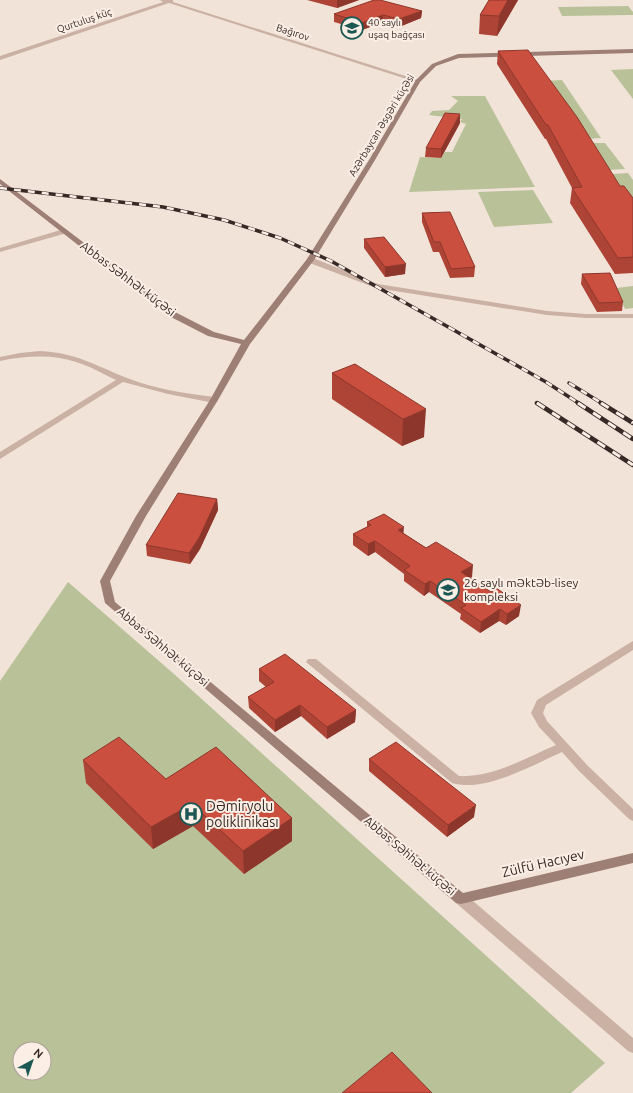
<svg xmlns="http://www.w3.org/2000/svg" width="633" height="1093" font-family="Ubuntu,sans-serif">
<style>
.green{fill:#b9c198;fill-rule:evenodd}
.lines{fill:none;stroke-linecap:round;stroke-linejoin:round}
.street{fill:#cab1a4;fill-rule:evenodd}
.secondary{fill:#9e7f76;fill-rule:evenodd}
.rail-far1-casing{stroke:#362926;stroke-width:3.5}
.rail-casing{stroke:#362926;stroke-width:4.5}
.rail-far1{stroke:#faeee5;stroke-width:2.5;stroke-dasharray:7;stroke-linecap:butt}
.rail{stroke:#faeee5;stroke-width:3;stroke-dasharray:9;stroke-linecap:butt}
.wall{fill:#ae4436}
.shaded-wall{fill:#8d372c}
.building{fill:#ca4f3f;stroke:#8d372c}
.labels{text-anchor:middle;stroke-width:4;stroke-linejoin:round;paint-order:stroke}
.far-street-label{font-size:10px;fill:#362926;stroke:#faeee5}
.far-poi-label{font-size:10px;fill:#362926;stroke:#faeee5;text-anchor:start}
.street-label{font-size:12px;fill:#362926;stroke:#faeee5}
.poi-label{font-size:12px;fill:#362926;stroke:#faeee5;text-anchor:start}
.near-poi-label{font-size:14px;fill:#362926;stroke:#faeee5;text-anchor:start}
.near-street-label{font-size:14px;fill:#362926;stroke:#faeee5}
</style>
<rect width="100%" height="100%" fill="#f2e3d9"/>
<!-- green -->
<g class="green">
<path d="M628 6 633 12V15L562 16 558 7Z"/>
<path d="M633 69V99L611 70Z"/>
<path d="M562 80 601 138 586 139 544 81Z"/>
<path d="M451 96H485L535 187 409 192 420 157 441 158 445 152H452L466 124 460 122 462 119 429 115 432 111 449 110 458 101Z"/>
<path d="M589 143H605L625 169 607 170Z"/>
<path d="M628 173 633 180V207L612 174Z"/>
<path d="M533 190 553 223 494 227 478 192Z"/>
<path d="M633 286V308L625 309 616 288Z"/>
<path d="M68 582 174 674 605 1063 571 1093H0V681ZM20 1049H44V1073H20Z"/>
</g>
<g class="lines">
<!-- street -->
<g class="street">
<path d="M160 0H173V2L421 81 416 82 169 3 0 60V56L163 2Z"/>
<path d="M64 229 68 231 67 233 0 252V248Z"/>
<path d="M307 258H313L378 284 547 311 586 314H633V318H586L547 315 376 288 307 262Z"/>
<path d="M40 351C77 353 94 365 127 378 154 389 185 393 214 397L218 400 214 403 168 394 123 382 0 459V452L116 380C103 374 90 366 76 362 52 354 25 356 0 361V357L20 353Z"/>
<path d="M633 641V650L546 705 543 713 547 721 587 765 633 809V821L629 819 579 771 562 752C533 765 484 793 452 783L306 662 308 659H316L459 776C493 778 525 758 556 745L539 727 531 713 537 700Z"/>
<path d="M461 894 466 895 633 1038V1053L628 1051 456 903 454 899 456 895Z"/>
</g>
<!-- secondary -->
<path class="secondary" d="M633 49V53L459 58 436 66 420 82 375 160 314 260 250 344 218 400 146 516 110 581 115 602 463 893 633 853V863L461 904 456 903 105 603 100 581 136 516 210 400 241 344 208 336 169 316 0 184V179L175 312 214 332 244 340 307 259 369 160 416 80 432 64 458 54Z"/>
<!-- rail-far1 casing -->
<g class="rail-far1-casing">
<g id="rail-far1">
<path d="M0 188 163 207 224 220 280 238 331 261 546 382 580 404"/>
<path d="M569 383 603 404"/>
<path d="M537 403 539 404"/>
</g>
</g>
<!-- rail casing -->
<g class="rail-casing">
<g id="rail">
<path d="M537 403 633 465"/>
<path d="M578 403 633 439"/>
<path d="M601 403 633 423"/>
</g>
</g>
<!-- rail-far1 -->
<use href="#rail-far1" class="rail-far1"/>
<!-- rail -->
<use href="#rail" class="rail"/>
</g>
<!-- wall -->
<g class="wall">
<path d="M307 0H359L337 8Z"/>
<path d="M489 0H518L497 36 479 34 480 15Z"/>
<path d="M422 11 421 18 399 27 383 22 362 30 334 22V14Z"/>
<path d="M498 51 620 186 633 198V273L615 274 570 203 572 188 546 139H545L497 64Z"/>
<path d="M460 123 441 158 425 157 426 148Z"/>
<path d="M422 213 475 267 474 277 450 278 439 252H433L422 222Z"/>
<path d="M364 239 405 274 385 277 364 248Z"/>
<path d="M582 274 623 302 622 311 597 312 581 284Z"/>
<path d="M355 364 424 437 402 446 332 399V373Z"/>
<path d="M217 499 218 510 200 549 190 564 147 556 146 545Z"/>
<path d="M367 522 403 533 472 577 470 578 519 616 506 625 499 621 480 633 460 619 461 614 429 592 424 596 404 581V574L375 552 368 556 353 545V534L367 527Z"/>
<path d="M259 669 356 710 355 722 327 739 301 716 275 732 249 708 248 697 266 687 259 681Z"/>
<path d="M369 759 474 817 447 837 369 771Z"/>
<path d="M83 760 166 779 292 818V841L244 874 193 826 153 849 86 783Z"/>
</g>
<!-- shaded-wall -->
<g class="shaded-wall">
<path d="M337 0H359L337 8Z"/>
<path d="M508 0H518L497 36 499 16Z"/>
<path d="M422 11 421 18 399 27V19Z"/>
<path d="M383 15V22L362 30V23Z"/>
<path d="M460 114V123L441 158V149Z"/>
<path d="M406 264 405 274 385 277V267Z"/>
<path d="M426 409 424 437 402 446 403 419Z"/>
<path d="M217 499 218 510 200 549 190 564 189 553Z"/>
<path d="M404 527 403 538 398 530Z"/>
<path d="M375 541V552L368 556V544Z"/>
<path d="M473 565 472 577 460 583 461 572Z"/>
<path d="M430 581 429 592 424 596 425 584Z"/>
<path d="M521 605 519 616 506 625 507 614Z"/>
<path d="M500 609 499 621 480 633 481 622Z"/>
<path d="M300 705 301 716 275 732V720Z"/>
<path d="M356 710 355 722 327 739V727Z"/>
<path d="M192 804 193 826 153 849 151 827Z"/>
<path d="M476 805 474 817 447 837 448 825Z"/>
<path d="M292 818V841L244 874 243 851Z"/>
</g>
<!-- building -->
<g class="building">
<path d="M374 0H380L422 11 399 19 383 15 362 23 334 14Z"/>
<path d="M489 0H508L499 16 480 15Z"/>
<path d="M528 50 577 117 620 186H624L633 198V257L618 258 572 188 582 187 548 125H546L498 51Z"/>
<path d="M445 113 460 114 441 149 426 148Z"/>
<path d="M450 212 475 267 451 269 440 242H434L422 213Z"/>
<path d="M384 237 406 264 385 267 364 239Z"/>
<path d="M610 273 623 302 599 303 582 274Z"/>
<path d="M355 364 426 409 403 419 332 373Z"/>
<path d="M178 493 217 499 199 538 189 553 146 545Z"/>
<path d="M384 514 404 527 398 530 426 548 436 542 473 565 461 572 491 592 496 588 521 605 507 614 500 609 481 622 461 608 466 605 430 581 425 584 404 570 410 566 375 541 368 544 353 534 371 525 367 522Z"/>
<path d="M285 654 356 710 327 727 300 705 275 720 248 697 274 682 259 669Z"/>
<path d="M119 737 166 779 216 747 292 818 243 851 192 804 151 827 83 760Z"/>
<path d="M396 742 476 805 448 825 369 759Z"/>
<path d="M392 1052 432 1093H342Z"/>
</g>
<!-- icons -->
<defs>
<g id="school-ring" transform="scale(1.15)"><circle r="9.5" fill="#faeee5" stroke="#1b5854" stroke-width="1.5"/><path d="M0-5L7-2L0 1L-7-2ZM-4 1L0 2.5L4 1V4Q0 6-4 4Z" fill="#1b5854"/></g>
<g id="hospital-ring" transform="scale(1.15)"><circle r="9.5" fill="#faeee5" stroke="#1b5854" stroke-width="1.5"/><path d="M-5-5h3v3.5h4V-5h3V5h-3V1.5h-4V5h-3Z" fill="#1b5854"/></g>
</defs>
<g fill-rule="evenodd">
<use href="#school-ring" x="352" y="28"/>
<use href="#school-ring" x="448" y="590"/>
<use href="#hospital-ring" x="191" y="814"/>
</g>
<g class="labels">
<!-- far-street labels -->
<g class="far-street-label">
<text transform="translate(84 20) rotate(-19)" y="4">Qurtuluş küç</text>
<text transform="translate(293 32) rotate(18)" y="4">Bağırov</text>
<text transform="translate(381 125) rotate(-59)" y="4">Azərbaycan əsgəri küçəsi</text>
</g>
<!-- far-poi labels -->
<g class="far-poi-label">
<text x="368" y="26">40 saylı<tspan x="368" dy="12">uşaq bağçası</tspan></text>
</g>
<!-- street labels -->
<g class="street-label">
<text transform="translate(128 279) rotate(37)" y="4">Abbas Səhhət küçəsi</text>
<text transform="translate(163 647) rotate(40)" y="4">Abbas Səhhət küçəsi</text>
<text transform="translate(410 856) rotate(40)" y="4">Abbas Səhhət küçəsi</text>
</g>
<!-- poi labels -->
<g class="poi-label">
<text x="464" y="587">26 saylı məktəb-lisey<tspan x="464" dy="14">kompleksi</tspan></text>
</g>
<!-- near-poi labels -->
<g class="near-poi-label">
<text x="206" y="811">Dəmiryolu<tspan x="206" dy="16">poliklinikası</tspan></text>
</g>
<!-- near-street labels -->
<g class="near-street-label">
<text transform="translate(543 863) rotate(-13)" y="5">Zülfü Hacıyev</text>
</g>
</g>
<!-- north arrow -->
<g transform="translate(32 1061) rotate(40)"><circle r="19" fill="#faeee5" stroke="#ac9f99"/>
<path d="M0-3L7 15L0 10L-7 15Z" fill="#1b5854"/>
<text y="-6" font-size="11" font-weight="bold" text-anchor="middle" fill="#362926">N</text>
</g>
</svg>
